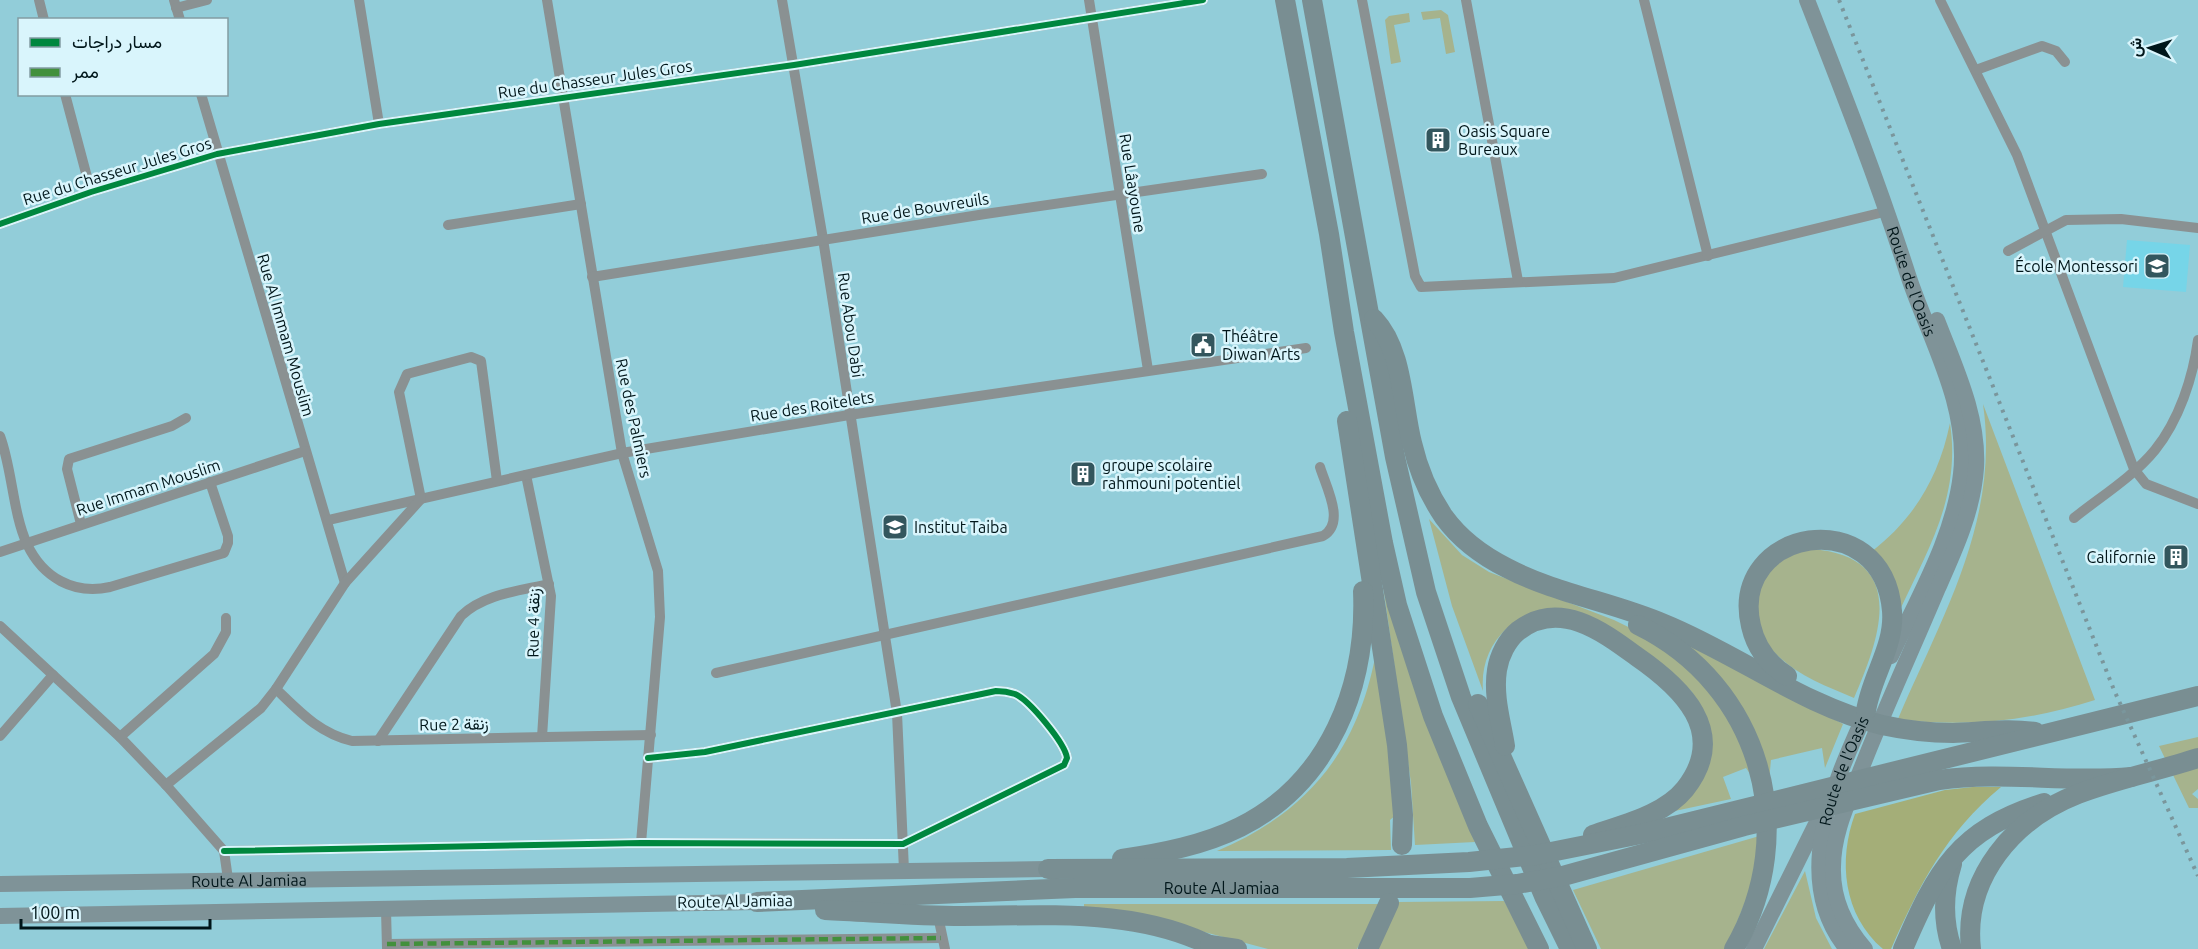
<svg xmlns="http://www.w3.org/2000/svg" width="2198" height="949" font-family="Ubuntu,Vazirmatn,sans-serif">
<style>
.built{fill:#76d5e8}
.green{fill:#a6b38d}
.forest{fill:#a4ae78}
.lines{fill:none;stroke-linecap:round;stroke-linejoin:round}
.street{stroke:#8a9192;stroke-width:10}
.primary{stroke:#7f9398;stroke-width:16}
.highway{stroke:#798e92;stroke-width:20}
.rail{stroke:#7a969c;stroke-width:4;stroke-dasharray:3 6;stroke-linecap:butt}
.quiet{stroke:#42903c;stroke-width:4.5;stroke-dasharray:9 4.5;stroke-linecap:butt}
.cycleway-casing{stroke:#d9f5fc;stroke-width:10}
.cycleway{stroke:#00873e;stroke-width:6}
.labels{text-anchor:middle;stroke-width:5;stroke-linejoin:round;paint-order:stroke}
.street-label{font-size:16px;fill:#00161a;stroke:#d9f5fc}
.poi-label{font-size:16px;fill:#00161a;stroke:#d9f5fc;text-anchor:start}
</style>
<rect width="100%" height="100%" fill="#92cdd9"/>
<!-- built -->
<path class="built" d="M2127 240 2190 245 2186 292 2123 287Z"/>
<!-- green -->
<g class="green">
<path d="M1441 10 1448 15 1455 52 1446 54 1440 18 1423 20 1421 12Z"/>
<path d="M1409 13 1410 22 1394 25 1401 62 1391 64 1385 20 1389 16Z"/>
<path d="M1983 404 2095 700C2030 721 1966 728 1898 719 1942 616 2000 520 1983 404Z"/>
<path d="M1950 423C1961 497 1928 549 1898 614L1871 552C1914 519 1939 477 1950 423Z"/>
<path d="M1429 519 1462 555 1489 572 1614 620 1661 643 1723 704 1758 785 1746 768 1723 777 1731 799 1670 812 1679 805 1705 714 1692 692 1673 673 1602 626 1507 628C1489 645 1481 666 1483 691L1452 606Z"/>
<path d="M1811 549C1909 556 1881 636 1854 698 1828 687 1799 676 1778 656 1753 634 1747 584 1777 563 1787 556 1800 552 1811 549Z"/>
<path d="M1381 571 1438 753 1475 842 1415 845 1411 783Z"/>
<path d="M1671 633 1843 724 1825 768 1822 748 1771 760 1769 781Z"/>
<path d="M1377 647 1397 814 1390 820 1391 850 1217 851C1311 811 1360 747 1377 647Z"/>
<path d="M2198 737V789L2192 794 2198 799V808H2189L2159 746Z"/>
<path d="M1763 835 1757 873 1726 949H1601L1573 890Z"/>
<path d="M1805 871 1816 918 1832 949H1764Z"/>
<path d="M1504 901 1531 949H1375L1398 902Z"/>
<path d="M1084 904H1380L1357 949H1268L1178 925 1084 908Z"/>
</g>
<!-- forest -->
<path class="forest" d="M1973 787H2001C1945 834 1920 884 1891 949H1883C1843 915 1838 860 1855 814L1945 790Z"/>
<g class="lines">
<!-- street -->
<g class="street">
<path d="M39 0 44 20"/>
<path d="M174 0 180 20"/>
<path d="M359 0 379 124"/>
<path d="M547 0 622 453 658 571 660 617 641 843"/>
<path d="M782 0 823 239 897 713 904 870"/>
<path d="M1089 0 1148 370"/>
<path d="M1362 0 1415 276 1421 287 1614 278 1888 211"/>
<path d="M1466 0 1518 281"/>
<path d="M1644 0 1708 256"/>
<path d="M1940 0 2017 155 2134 469 2146 484 2198 504"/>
<path d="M176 8 207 0"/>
<path d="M1976 70 2042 46 2056 51 2065 62"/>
<path d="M65 94 91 192"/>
<path d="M201 94 345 583"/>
<path d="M0 224 91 192 217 154 379 124 794 65 1203 0"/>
<path d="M448 225 581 204"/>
<path d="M2008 251 2066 220 2121 219 2198 228"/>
<path d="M592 277 985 214 1262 174"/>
<path d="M0 436C12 468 13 514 27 544 43 578 74 595 110 587L224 553 228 543V536L210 482"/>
<path d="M526 475 551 596 542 737"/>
<path d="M2074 518C2100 497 2133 477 2155 450 2179 420 2193 378 2198 340"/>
<path d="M328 520 622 453 849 415 1306 348"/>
<path d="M81 524 67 469 69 459 172 426 186 418"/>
<path d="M0 552 305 451"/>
<path d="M0 626 120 737 166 785 224 851 228 879"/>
<path d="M716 673 1323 536C1346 523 1326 487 1320 467"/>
<path d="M276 689C300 712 319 733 352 741L651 735"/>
<path d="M0 736 53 675"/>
<path d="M120 737 214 654 226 632V618"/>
<path d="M378 741 461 616C484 594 519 591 549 584"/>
<path d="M166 785 261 708 276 689 345 583 421 499 399 392 407 374 471 357 481 361 497 481"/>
<path d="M224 851 641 843 903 844 1064 765 1067 758C1065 743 1029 700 1015 694 1009 692 1002 691 996 691L705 752 648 758"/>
<path d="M386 910 387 948"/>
<path d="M938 916 945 949"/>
<path d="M387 944 941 938"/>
</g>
<!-- primary -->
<g class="primary">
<path id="s1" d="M1807 0C1843 92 1879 184 1909 278 1930 340 1969 406 1961 474 1954 537 1917 599 1891 656"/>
<path id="s2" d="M0 884 1048 869"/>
<path d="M0 916 757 902"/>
<path d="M1754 949 1821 814"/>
<path id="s3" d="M1847 949C1789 878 1835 781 1867 710"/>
<path d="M1865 949C1845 926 1832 898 1833 867 1833 833 1848 803 1860 772 1884 710 1912 650 1938 588 1955 550 1973 511 1976 468 1979 416 1955 367 1937 320"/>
</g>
<!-- highway -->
<g class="highway">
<path d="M1285 0 1329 234 1344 332 1383 543 1397 605 1433 716 1478 826 1539 949"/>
<path d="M1312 0 1395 457 1426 592 1461 697 1544 896 1570 949"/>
<path d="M1374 319C1403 350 1402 403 1412 443 1418 469 1429 495 1444 517 1460 539 1483 556 1507 568 1557 594 1613 602 1664 624 1738 654 1803 706 1882 725 1905 730 1929 733 1953 733 1981 732 2007 728 2035 732"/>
<path d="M1347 421 1397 745 1403 815 1402 845"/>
<path d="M1638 625C1761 685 1802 832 1734 949"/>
<path d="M1787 676C1768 664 1756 648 1751 626 1728 528 1883 501 1892 611 1895 646 1871 677 1866 711"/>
<path d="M1478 704 1587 949"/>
<path d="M1505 746C1501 721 1493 696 1497 670 1499 656 1507 640 1518 631 1559 599 1602 631 1636 656 1681 687 1730 732 1685 789 1664 815 1624 824 1593 835"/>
<path d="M1122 859C1162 853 1204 845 1240 827 1330 782 1367 686 1363 591"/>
<path d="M1952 864C1943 893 1942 920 1952 949"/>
<path d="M1048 869 1347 868 1469 862 1536 855 1646 833 2198 696"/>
<path id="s4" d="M757 902 1075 888H1470L1517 884 1563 876 1744 826 1939 780C2002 771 2067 783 2131 777"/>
<path d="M825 910C871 912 916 916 962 916 1045 916 1140 907 1217 949"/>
<path d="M1210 945 1237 949"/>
<path d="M1368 949 1389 903"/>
<path d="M1903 949C1937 870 1958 830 2044 803"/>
<path d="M1971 949C1963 877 2014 819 2078 794 2117 779 2158 771 2198 758"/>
</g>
<!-- rail -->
<path class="rail" d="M1839 0 2114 690 2198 876"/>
<!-- quiet -->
<path class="quiet" d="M387 944 941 938"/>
<!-- cycleway casing -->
<g class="cycleway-casing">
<g id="cycleway">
<path d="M0 224 91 192 217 154 379 124 794 65 1203 0"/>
<path d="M224 851 641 843 903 844 1064 765 1067 758C1065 743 1029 700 1015 694 1009 692 1002 691 996 691L705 752 648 758"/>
</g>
</g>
<!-- cycleway -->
<use href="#cycleway" class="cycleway"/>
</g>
<!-- icons -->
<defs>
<g id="building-square" transform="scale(1.35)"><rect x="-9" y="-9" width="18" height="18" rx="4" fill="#33565d" stroke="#d9f5fc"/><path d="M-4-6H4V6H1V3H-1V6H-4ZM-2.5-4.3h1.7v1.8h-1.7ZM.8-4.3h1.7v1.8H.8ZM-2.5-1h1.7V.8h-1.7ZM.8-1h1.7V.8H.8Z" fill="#fff"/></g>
<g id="school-square" transform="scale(1.35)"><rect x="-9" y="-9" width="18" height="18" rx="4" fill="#33565d" stroke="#d9f5fc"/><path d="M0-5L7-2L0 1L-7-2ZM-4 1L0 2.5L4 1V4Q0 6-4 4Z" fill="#fff"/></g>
<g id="civic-square" transform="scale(1.35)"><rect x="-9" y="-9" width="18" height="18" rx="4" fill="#33565d" stroke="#d9f5fc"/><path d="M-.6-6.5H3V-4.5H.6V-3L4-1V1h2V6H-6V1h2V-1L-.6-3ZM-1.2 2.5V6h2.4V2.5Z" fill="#fff"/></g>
</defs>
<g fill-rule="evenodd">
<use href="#building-square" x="1438" y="140"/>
<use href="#school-square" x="2157" y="266"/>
<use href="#civic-square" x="1203" y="345"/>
<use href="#building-square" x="1083" y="474"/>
<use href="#school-square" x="895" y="527"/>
<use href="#building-square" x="2176" y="557"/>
</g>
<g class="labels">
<!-- street labels -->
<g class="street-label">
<text transform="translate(595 79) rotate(-8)" y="6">Rue du Chasseur Jules Gros</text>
<text transform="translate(117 171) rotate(-17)" y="6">Rue du Chasseur Jules Gros</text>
<text transform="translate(1133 183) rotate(81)" y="6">Rue Lâayoune</text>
<text transform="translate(925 208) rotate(-9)" y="6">Rue de Bouvreuils</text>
<text dy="6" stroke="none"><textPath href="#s1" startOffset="300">Route de l'Oasis</textPath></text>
<text transform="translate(851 325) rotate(82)" y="6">Rue Abou Dabi</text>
<text transform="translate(286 335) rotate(74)" y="6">Rue Al Immam Mouslim</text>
<text transform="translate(812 406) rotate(-9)" y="6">Rue des Roitelets</text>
<text transform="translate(634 418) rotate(78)" y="6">Rue des Palmiers</text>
<text transform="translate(148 487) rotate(-18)" y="6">Rue Immam Mouslim</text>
<text transform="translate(533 623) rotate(-89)" y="6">Rue 4 زنقة</text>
<text transform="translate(454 724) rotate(-1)" y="6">Rue 2 زنقة</text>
<text dy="6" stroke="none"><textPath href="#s3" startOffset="188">Route de l'Oasis</textPath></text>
<text dy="6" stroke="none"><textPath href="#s2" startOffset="249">Route Al Jamiaa</textPath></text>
<text dy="6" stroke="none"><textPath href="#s4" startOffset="465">Route Al Jamiaa</textPath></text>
<text transform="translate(735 901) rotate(-1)" y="6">Route Al Jamiaa</text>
</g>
<!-- poi labels -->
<g class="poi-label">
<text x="1458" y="137">Oasis Square<tspan x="1458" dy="18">Bureaux</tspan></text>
<text x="2138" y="272" text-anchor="end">École Montessori</text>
<text x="1222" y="342">Théâtre<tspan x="1222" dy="18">Diwan Arts</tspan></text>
<text x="1102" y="471">groupe scolaire<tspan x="1102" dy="18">rahmouni potentiel</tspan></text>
<text x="914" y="533">Institut Taiba</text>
<text x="2156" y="563" text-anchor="end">Californie</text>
</g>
</g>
<!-- legend -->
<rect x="18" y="18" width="210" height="78" fill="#d9f5fc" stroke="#829ca2" stroke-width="1.5"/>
<rect x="30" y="38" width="30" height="9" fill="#00873e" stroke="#829ca2" stroke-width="1.5"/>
<text x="72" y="48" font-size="18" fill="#00161a">مسار دراجات</text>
<rect x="30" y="68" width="30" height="9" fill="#42903c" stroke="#829ca2" stroke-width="1.5"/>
<text x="72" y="78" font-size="18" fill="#00161a">ممر</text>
<!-- north arrow -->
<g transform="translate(2150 48) rotate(273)" stroke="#d9f5fc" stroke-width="4.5" paint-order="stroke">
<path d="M0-4.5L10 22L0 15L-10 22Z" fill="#00161a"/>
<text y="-9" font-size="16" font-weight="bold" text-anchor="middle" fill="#00161a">ش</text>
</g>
<!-- scale -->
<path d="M21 919v9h189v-9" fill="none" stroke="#00161a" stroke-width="3"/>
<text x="30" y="919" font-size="18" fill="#00161a" stroke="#d9f5fc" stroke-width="4.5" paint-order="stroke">100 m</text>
</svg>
